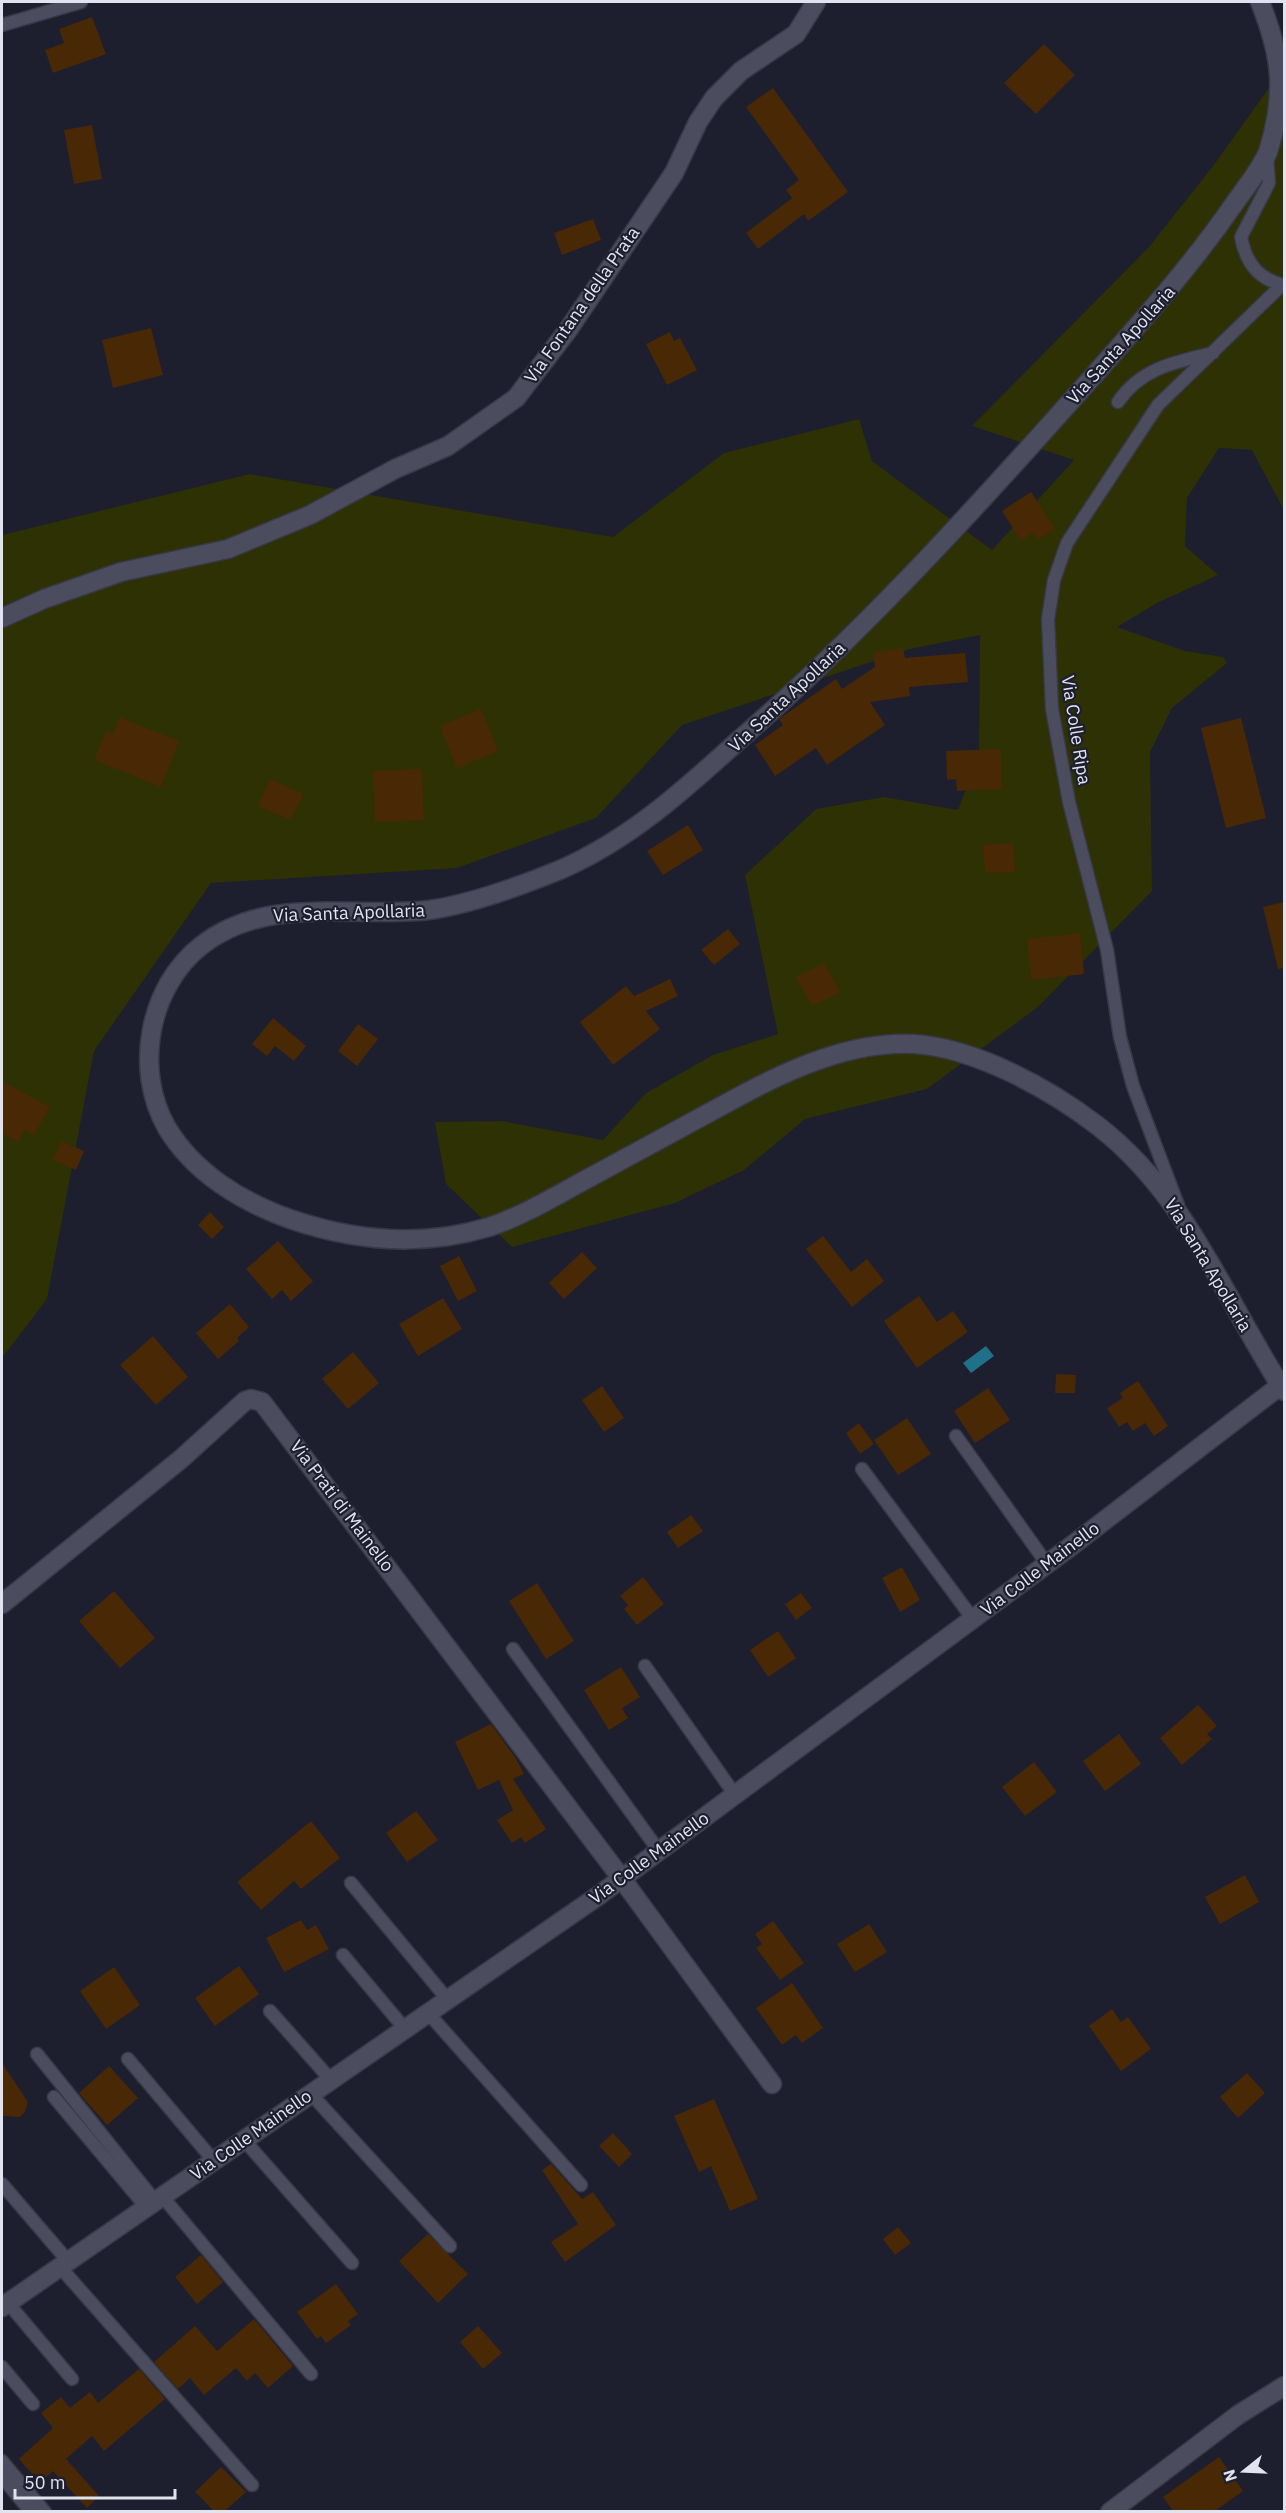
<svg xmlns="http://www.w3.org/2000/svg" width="1286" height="2513" font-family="'IBM Plex Sans',sans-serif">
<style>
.green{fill:#2d3103}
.water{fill:#21708a}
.building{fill:#492806}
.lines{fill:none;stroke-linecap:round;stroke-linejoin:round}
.lane-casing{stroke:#383846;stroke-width:15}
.street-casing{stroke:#383846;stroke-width:21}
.secondary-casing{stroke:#383846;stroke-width:21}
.lane{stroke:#4b4d5f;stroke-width:12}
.street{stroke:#4b4d5f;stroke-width:18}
.secondary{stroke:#4b4d5f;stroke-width:18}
.labels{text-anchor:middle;stroke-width:4.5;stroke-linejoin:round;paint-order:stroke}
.street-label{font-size:18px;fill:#e1e3ee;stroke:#1d1e2e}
</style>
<rect width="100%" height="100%" fill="#1d1e2e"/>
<!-- green -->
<path class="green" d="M1284 67V510L1252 450 1219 448 1187 498 1185 546 1218 575 1157 603 1117 627 1185 651 1223 657 1227 663 1172 708 1150 752 1152 891 1038 1007 927 1089 805 1119 744 1170 675 1203 512 1247 446 1184 435 1122 502 1121 603 1140 646 1093 713 1055 778 1034 745 875 816 809 884 797 958 810 979 754 980 635 910 649 682 725 596 818 457 868 211 883 94 1051 47 1299 2 1358V535L250 474 613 537 724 453 859 419 872 461 992 550 1074 460 972 426 1149 247 1213 166Z"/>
<!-- water -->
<path class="water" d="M986 1346 994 1356 971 1373 963 1363Z"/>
<!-- building -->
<g class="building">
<path d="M92 17 106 54 53 73 45 50 64 43 59 29Z"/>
<path d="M1044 44 1075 75 1036 114 1004 83Z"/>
<path d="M773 88 848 192 808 221 804 214 758 249 746 233 792 198 786 190 799 180 746 107Z"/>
<path d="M92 125 102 179 74 184 64 130Z"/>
<path d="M593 219 601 240 562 255 554 233Z"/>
<path d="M151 328 163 375 113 388 102 340Z"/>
<path d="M670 332 674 341 680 338 697 370 667 385 646 344Z"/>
<path d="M1031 492 1055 529 1038 540 1033 533 1021 541 1002 511Z"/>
<path d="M903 648 905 658 965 653 968 682 909 687 910 696 870 702 885 725 827 765 816 748 775 776 755 745 783 725 779 719 836 679 842 689 875 667 873 653Z"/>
<path d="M481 709 498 751 457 768 440 726Z"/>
<path d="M119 717 179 741 161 787 94 760 106 731 113 734Z"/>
<path d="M1241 718 1266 818 1226 828 1201 728Z"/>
<path d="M1001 749 1002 789 957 791 956 779 947 780 946 751Z"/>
<path d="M422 769 424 820 375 822 373 771Z"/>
<path d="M270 779 303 794 291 820 258 806Z"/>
<path d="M688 825 703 850 663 875 647 851Z"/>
<path d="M1013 843 1015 872 985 873 983 845Z"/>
<path d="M1284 902V968L1278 969 1263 907Z"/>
<path d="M728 929 740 944 714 965 701 950Z"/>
<path d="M1080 933 1084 974 1031 980 1027 939Z"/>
<path d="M824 963 840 992 812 1006 796 977Z"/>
<path d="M670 979 678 996 646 1011 660 1029 613 1065 580 1022 626 986 634 996Z"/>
<path d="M273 1018 306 1046 294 1061 275 1046 267 1056 252 1044Z"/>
<path d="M358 1024 378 1039 357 1066 338 1051Z"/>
<path d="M2 1081 50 1107 34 1135 25 1130 18 1142 2 1133Z"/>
<path d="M61 1141 84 1151 76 1170 53 1160Z"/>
<path d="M210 1212 224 1227 212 1239 198 1225Z"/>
<path d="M823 1236 851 1272 867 1259 884 1281 852 1307 806 1249Z"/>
<path d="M278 1241 313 1281 291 1301 282 1290 272 1299 246 1269Z"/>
<path d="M582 1252 597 1268 564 1299 549 1283Z"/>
<path d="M459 1256 477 1291 458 1301 440 1266Z"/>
<path d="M919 1296 937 1322 953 1311 968 1332 917 1368 884 1321Z"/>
<path d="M443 1298 462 1329 418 1356 399 1324Z"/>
<path d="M230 1304 249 1327 237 1338 239 1341 218 1359 196 1333Z"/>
<path d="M153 1336 188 1377 156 1405 120 1365Z"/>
<path d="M353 1352 379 1383 348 1409 322 1379Z"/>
<path d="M1056 1374 1076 1375 1075 1393H1055Z"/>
<path d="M1138 1381 1168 1426 1154 1436 1145 1423 1133 1431 1127 1422 1119 1427 1107 1408 1123 1398 1120 1393Z"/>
<path d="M602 1386 624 1418 604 1432 582 1400Z"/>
<path d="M988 1388 1010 1420 975 1443 954 1411Z"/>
<path d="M907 1418 931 1454 898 1475 874 1440Z"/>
<path d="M859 1423 874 1444 860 1454 846 1433Z"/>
<path d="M691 1515 703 1531 678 1548 667 1532Z"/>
<path d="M902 1567 920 1600 900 1612 882 1578Z"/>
<path d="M643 1577 664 1604 637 1625 624 1609 628 1605 620 1596Z"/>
<path d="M537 1583 574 1641 546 1659 509 1601Z"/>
<path d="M114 1591 155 1638 120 1668 79 1621Z"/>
<path d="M801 1593 812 1608 796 1620 785 1604Z"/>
<path d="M778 1631 796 1658 768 1677 750 1650Z"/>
<path d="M621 1667 640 1697 622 1708 628 1718 609 1730 584 1690Z"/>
<path d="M1198 1705 1217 1726 1207 1734 1212 1739 1182 1765 1160 1738Z"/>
<path d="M491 1724 515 1757 524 1774 513 1779 546 1829 525 1843 521 1837 512 1843 497 1820 513 1810 499 1780 478 1790 455 1742Z"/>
<path d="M1119 1734 1141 1764 1105 1791 1083 1761Z"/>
<path d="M1034 1762 1057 1792 1025 1816 1002 1787Z"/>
<path d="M416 1811 438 1840 407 1862 386 1833Z"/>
<path d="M311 1821 340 1858 301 1889 294 1881 261 1910 237 1882Z"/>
<path d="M1245 1875 1259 1902 1220 1924 1205 1897Z"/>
<path d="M301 1920 307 1930 316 1925 329 1949 284 1972 266 1938Z"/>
<path d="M773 1921 804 1963 780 1980 756 1948 762 1944 755 1934Z"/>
<path d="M869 1924 887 1952 855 1972 837 1944Z"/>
<path d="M239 1966 259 1994 215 2026 195 1998Z"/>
<path d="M114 1967 140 2005 106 2029 80 1991Z"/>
<path d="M792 1983 823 2028 802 2043 796 2035 782 2045 756 2008Z"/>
<path d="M1112 2009 1121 2022 1128 2017 1151 2049 1121 2071 1089 2026Z"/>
<path d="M2 2063 28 2102 25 2112 20 2117 2 2116Z"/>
<path d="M109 2066 138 2098 107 2125 79 2093Z"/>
<path d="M1247 2073 1265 2093 1238 2118 1220 2097Z"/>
<path d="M714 2099 758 2199 730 2211 711 2166 699 2172 674 2116Z"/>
<path d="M613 2133 632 2154 619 2167 599 2146Z"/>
<path d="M551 2164 582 2199 593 2192 616 2225 565 2262 551 2242 578 2224 542 2170Z"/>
<path d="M898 2227 911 2243 895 2255 883 2239Z"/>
<path d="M428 2234 468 2274 438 2303 399 2261Z"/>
<path d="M201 2255 223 2282 197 2304 175 2277Z"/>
<path d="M336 2284 358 2314 348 2321 351 2325 326 2343 321 2336 317 2339 297 2312Z"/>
<path d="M254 2319 293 2366 268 2388 255 2373 247 2381 236 2368 204 2395 190 2378 178 2389 154 2362 195 2326 217 2351Z"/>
<path d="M478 2326 502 2353 483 2369 460 2342Z"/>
<path d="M139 2369 165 2399 104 2451 92 2436 66 2459 99 2496 87 2508 53 2471 40 2483 19 2459 53 2428 41 2413 61 2397 70 2408 90 2392 98 2403Z"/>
<path d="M1219 2457 1243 2491 1215 2511H1173L1163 2497Z"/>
<path d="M221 2467 246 2492 225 2511H214L195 2492Z"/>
</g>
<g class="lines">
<!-- lane casing -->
<g class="lane-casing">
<g id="lane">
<path d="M2 25 81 2"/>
<path d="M1267 156 1269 183 1241 237C1246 262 1257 279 1284 285"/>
<path d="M1118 402C1141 368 1175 362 1213 353"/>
<path d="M1178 1205 1133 1086 1120 1037 1107 950 1069 802 1052 709 1048 619 1054 580 1067 543 1158 405 1282 285"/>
<path d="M956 1436 1047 1564"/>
<path d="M862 1469 973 1619"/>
<path d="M513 1649 659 1851"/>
<path d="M645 1666 735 1795"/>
<path d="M351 1883 448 2000"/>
<path d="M343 1955 405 2029"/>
<path d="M270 2011 331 2080"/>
<path d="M428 2013 581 2185"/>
<path d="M37 2054 155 2201"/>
<path d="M128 2059 214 2161"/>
<path d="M311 2094 450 2246"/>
<path d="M54 2097 146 2207"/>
<path d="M244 2140 352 2263"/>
<path d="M2 2184 68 2261"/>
<path d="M162 2196 311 2374"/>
<path d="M60 2267 252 2485"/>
<path d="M8 2303 72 2379"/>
<path d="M2 2367 33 2404"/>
<path d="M2 2461 45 2512"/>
<path d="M2 2477 31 2512"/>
</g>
</g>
<!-- street casing -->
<g class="street-casing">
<g id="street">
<path d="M2 618 44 599 121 572 228 549 310 515 395 469 448 446 516 398 568 330 674 173 698 122 714 98 741 71 796 34 816 2"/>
<path d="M2 1604 181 1459 245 1401 251 1399 262 1402 622 1879 772 2084"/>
<path d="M2 2307 598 1896 1070 1547 1281 1385"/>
<path d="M1110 2512 1238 2415 1284 2386"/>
</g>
</g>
<!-- secondary casing -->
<g class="secondary-casing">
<path id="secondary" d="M1260 2C1282 57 1286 93 1268 152 1260 170 1246 187 1234 204 1191 266 1146 316 1096 373 982 501 868 628 738 741 684 790 630 839 562 869 523 885 471 904 429 910 352 919 268 894 202 945 149 986 133 1069 167 1128 194 1173 242 1202 290 1219 354 1241 423 1247 489 1227 523 1216 555 1196 587 1179 637 1152 687 1125 738 1097 791 1068 853 1041 914 1044 976 1048 1050 1089 1098 1126 1188 1196 1224 1298 1284 1391"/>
</g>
<!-- lane -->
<use href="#lane" class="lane"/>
<!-- street -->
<use href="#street" class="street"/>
<!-- secondary -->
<use href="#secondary" class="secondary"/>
</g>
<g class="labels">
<!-- street labels -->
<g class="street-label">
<text transform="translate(582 305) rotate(-55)" y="6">Via Fontana della Prata</text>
<text transform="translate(1121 345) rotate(-48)" y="6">Via Santa Apollaria</text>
<text transform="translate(787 697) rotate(-43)" y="6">Via Santa Apollaria</text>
<text transform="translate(1076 730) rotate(81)" y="6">Via Colle Ripa</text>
<text transform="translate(349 913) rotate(-2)" y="6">Via Santa Apollaria</text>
<text transform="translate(1208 1265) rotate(59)" y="6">Via Santa Apollaria</text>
<text transform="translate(342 1506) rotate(53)" y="6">Via Prati di Mainello</text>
<text transform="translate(1040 1569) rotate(-37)" y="6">Via Colle Mainello</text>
<text transform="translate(649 1858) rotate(-36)" y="6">Via Colle Mainello</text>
<text transform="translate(251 2135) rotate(-35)" y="6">Via Colle Mainello</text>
</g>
</g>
<!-- border -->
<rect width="1286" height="2513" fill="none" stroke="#e1e3ee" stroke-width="6"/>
<!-- north arrow -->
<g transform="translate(1244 2471) rotate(252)" stroke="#1d1e2e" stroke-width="4.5" paint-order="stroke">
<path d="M0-4.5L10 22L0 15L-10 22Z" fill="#e1e3ee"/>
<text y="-9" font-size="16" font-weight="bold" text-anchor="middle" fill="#e1e3ee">N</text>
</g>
<!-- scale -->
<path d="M15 2489v9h160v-9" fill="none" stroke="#e1e3ee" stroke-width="3"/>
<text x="24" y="2489" font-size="18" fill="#e1e3ee" stroke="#1d1e2e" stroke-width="4.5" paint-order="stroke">50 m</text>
</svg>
